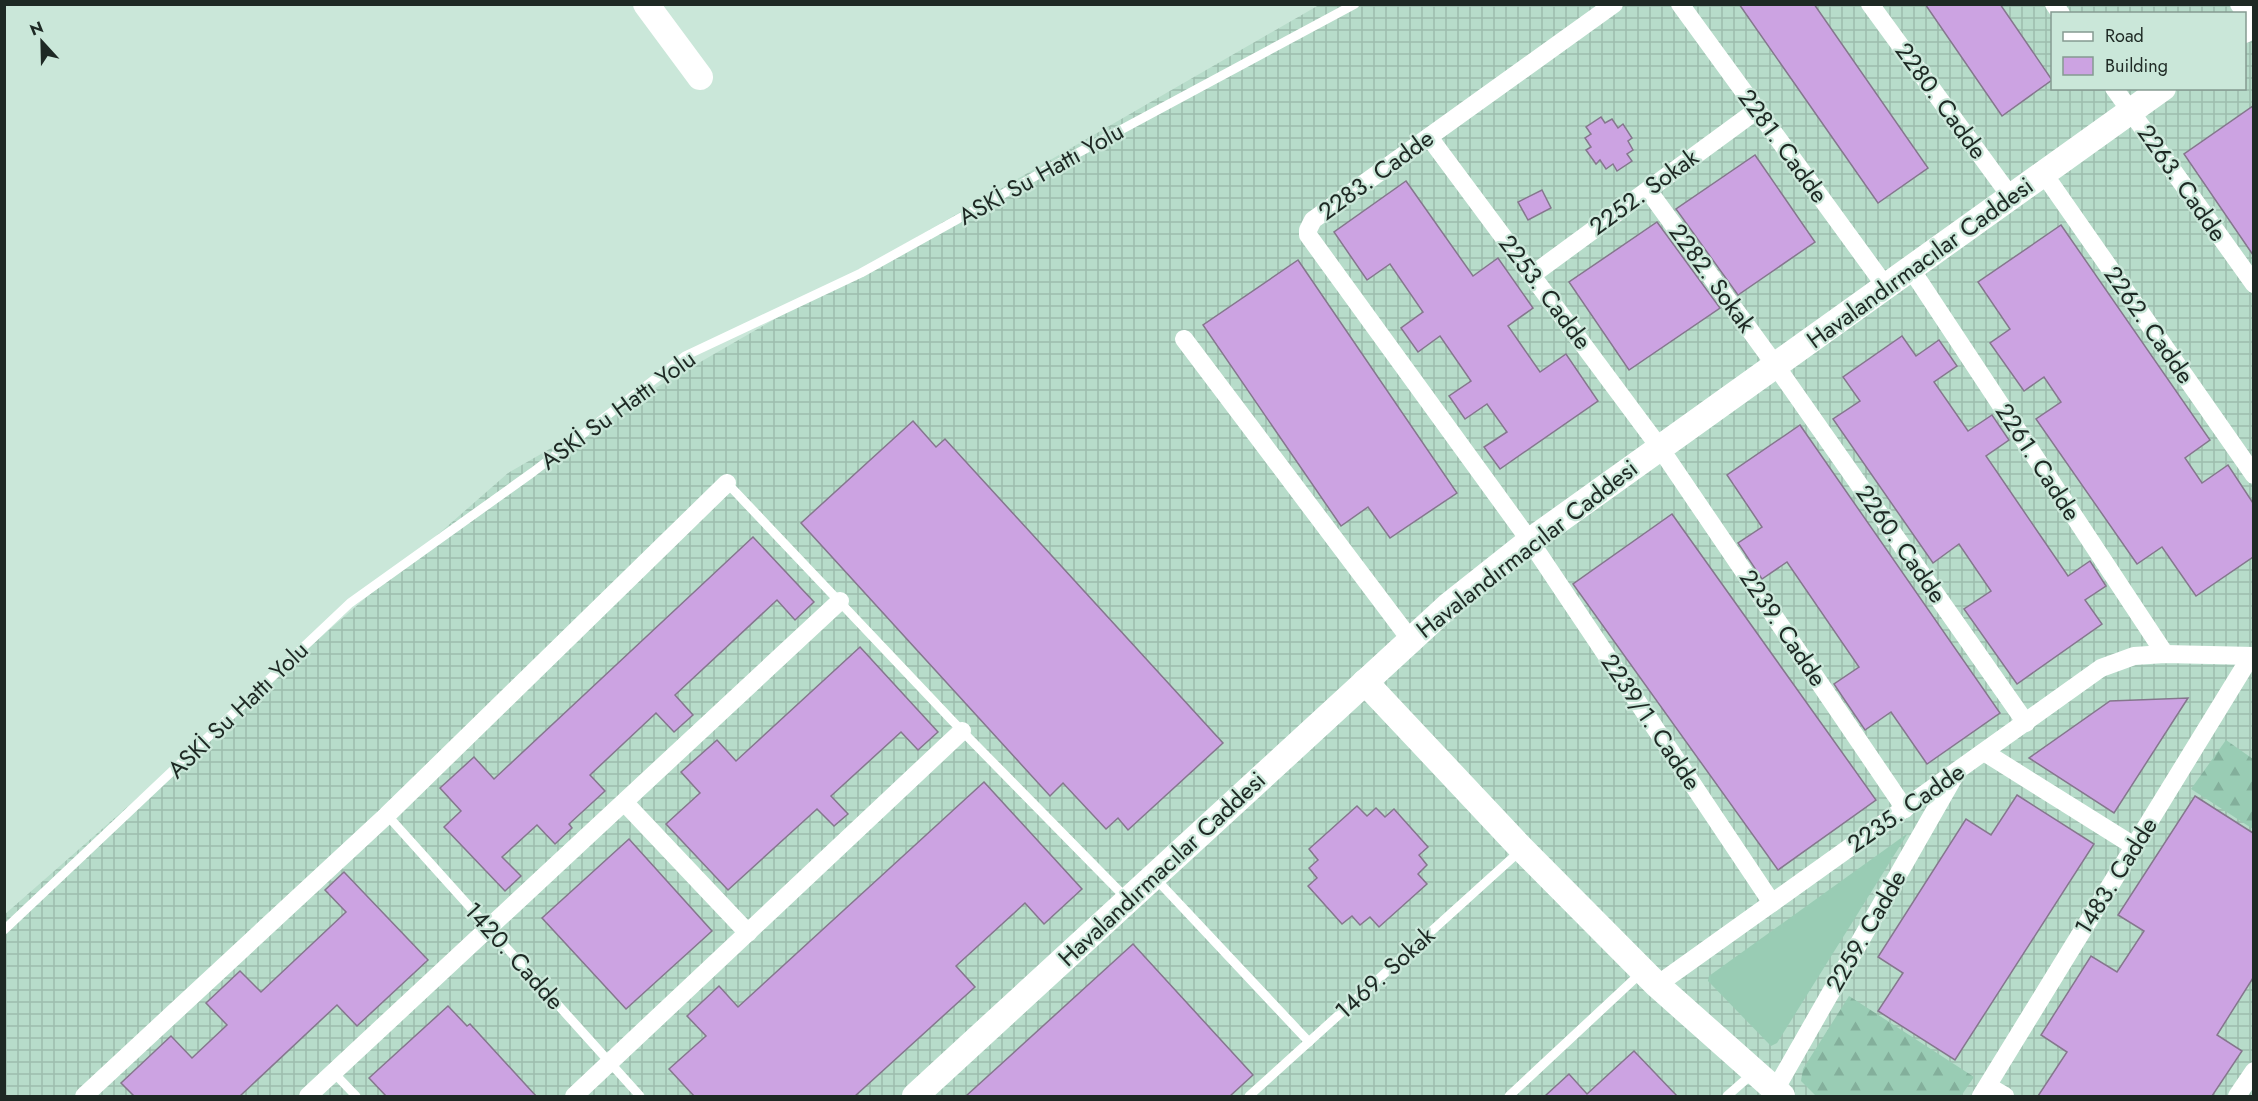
<svg xmlns="http://www.w3.org/2000/svg" width="2258" height="1101" font-family="Jost,sans-serif">
<style>
.industrial{fill:url(#industrial-grid);fill-rule:evenodd}
.grass{fill:#99ccb4}
.forest{fill:url(#forest-firs)}
.building{fill:#cca3e2;stroke:#85778d;stroke-width:1.5}
.lines{fill:none;stroke-linecap:round;stroke-linejoin:round}
.lane{stroke:#fff;stroke-width:9}
.street{stroke:#fff;stroke-width:18}
.secondary{stroke:#fff;stroke-width:26}
.labels{text-anchor:middle;stroke-width:4.5;stroke-linejoin:round;paint-order:stroke}
.street-label{font-size:24px;fill:#1e2924;stroke:#cae7d9}
</style>
<defs>
<pattern id="industrial-grid" width="8" height="8" patternUnits="userSpaceOnUse" patternTransform="scale(1.5)"><rect width="8" height="8" fill="#b7dcca"/><path d="M0 4h8M4 0v8" fill="none" stroke="#9dbdad"/></pattern>
<pattern id="forest-firs" width="22" height="20" patternUnits="userSpaceOnUse" patternTransform="scale(1.5)"><rect width="22" height="20" fill="#99ccb4"/><path d="M5 1l3.5 6h-7zM16 11l3.5 6h-7z" fill="#83af9b"/></pattern>
</defs>
<rect width="100%" height="100%" fill="#cae7d9"/>
<!-- industrial -->
<path class="industrial" d="M1319 5H2253V1096H5L4 915 508 473ZM2052 14H2244V88H2052Z"/>
<!-- grass -->
<path class="grass" d="M1908 833 1777 1043 1771 1046 1708 981 1709 976Z"/>
<!-- forest -->
<g class="forest">
<path d="M2226 740 2253 759V829L2191 789Z"/>
<path d="M1849 996 1974 1077 1961 1096H1816L1801 1081 1803 1069Z"/>
</g>
<!-- building -->
<g class="building">
<path d="M1739 4H1814L1928 168 1878 203Z"/>
<path d="M1925 4H2000L2052 80 2002 116Z"/>
<path d="M2253 106V255L2184 154Z"/>
<path d="M1601 117 1605 123 1612 119 1618 128 1623 124 1632 138 1628 141 1633 150 1627 154 1632 161 1617 171 1613 164 1606 169 1600 160 1596 164 1586 150 1591 147 1585 138 1591 134 1586 127Z"/>
<path d="M1755 155 1815 242 1738 295 1676 209Z"/>
<path d="M1406 181 1473 276 1498 258 1533 308 1508 326 1540 372 1566 354 1598 401 1500 469 1484 447 1507 432 1487 404 1465 419 1449 396 1471 381 1440 336 1418 352 1401 328 1423 312 1390 264 1367 280 1334 232Z"/>
<path d="M1542 190 1551 208 1528 220 1518 202Z"/>
<path d="M1657 222 1720 308 1629 370 1569 282Z"/>
<path d="M2061 225 2210 440 2185 458 2202 483 2228 465 2253 503V557L2196 596 2162 547 2137 564 2036 419 2061 402 2044 377 2024 391 1990 343 2010 329 1978 282Z"/>
<path d="M1298 260 1457 493 1390 538 1368 507 1341 526 1203 325Z"/>
<path d="M1902 336 1916 356 1939 340 1957 366 1934 382 1968 431 1992 415 2009 440 1986 456 2068 576 2090 561 2106 586 2085 600 2102 624 2017 684 1964 609 1991 591 1959 544 1933 563 1833 419 1860 401 1843 377Z"/>
<path d="M913 421 936 447 945 439 1223 743 1128 830 1118 818 1106 829 1063 783 1050 796 801 523Z"/>
<path d="M1800 425 2000 713 1927 764 1891 712 1865 730 1846 702 1834 684 1859 667 1787 562 1762 579 1738 543 1762 527 1727 475Z"/>
<path d="M1672 514 1876 800 1778 870 1573 584Z"/>
<path d="M753 537 814 602 795 620 777 600 675 695 693 715 674 732 656 713 590 775 605 791 569 824 572 828 555 844 537 825 502 857 521 876 505 891 444 827 461 811 440 788 474 757 494 779Z"/>
<path d="M860 647 938 732 918 750 901 732 831 796 848 814 834 826 817 809 728 890 666 824 700 793 681 772 717 740 736 761Z"/>
<path d="M2188 698 2114 813 2029 758 2110 701Z"/>
<path d="M984 782 1082 889 1044 924 1025 903 956 966 975 987 855 1096H694L669 1069 706 1036 687 1016 719 986 738 1007Z"/>
<path d="M2017 795 2094 844 1955 1060 1878 1011 1903 973 1878 957 1966 819 1991 835Z"/>
<path d="M2195 796 2253 833V978L2217 1035 2242 1051 2212 1096H2038L2067 1052 2041 1035 2091 956 2117 972 2144 931 2118 915Z"/>
<path d="M1357 806 1367 816 1376 808 1385 817 1394 809 1428 847 1419 855 1427 865 1418 874 1427 884 1379 927 1370 917 1360 925 1352 916 1342 924 1308 886 1317 878 1309 868 1318 860 1309 849Z"/>
<path d="M629 839 712 931 626 1009 542 918Z"/>
<path d="M344 872 428 960 357 1026 337 1005 240 1096H134L121 1083 171 1036 192 1058 227 1025 206 1003 240 971 261 992 346 912 325 890Z"/>
<path d="M1133 944 1253 1075 1230 1096H966Z"/>
<path d="M448 1006 467 1026 470 1024 536 1096H386L369 1078Z"/>
<path d="M1634 1051 1677 1096H1545L1569 1074 1587 1094Z"/>
</g>
<g class="lines">
<!-- lane -->
<g class="lane">
<path d="M727 483 962 731 1127 899"/>
<path d="M387 815 640 1096"/>
<path d="M1155 878 1309 1042"/>
<path d="M4 930 350 603 533 472 685 356 861 273 1048 169 1355 4"/>
<path d="M334 1073 356 1096"/>
<path d="M1249 1096 1520 851"/>
<path d="M1509 1096 1643 971"/>
<path d="M1727 1096 1752 1074"/>
</g>
<!-- street -->
<g class="street">
<path d="M1614 4 1313 220 1308 230V235L1530 541 1772 903"/>
<path d="M1680 4 1886 287"/>
<path d="M1870 4 2011 197"/>
<path d="M2054 4 2061 14"/>
<path d="M2239 4 2254 25"/>
<path d="M2114 88 2254 284"/>
<path d="M1429 137 1660 448 1905 809"/>
<path d="M2044 174 2254 475"/>
<path d="M1648 190 1776 366 2026 723"/>
<path d="M1911 269 2165 654"/>
<path d="M1532 275 1757 110"/>
<path d="M1184 339 1410 639"/>
<path d="M1984 752 2134 846"/>
<path d="M625 803 748 933"/>
<path d="M1657 985 2101 668 2134 656 2165 654 2254 656"/>
<path d="M1988 1086 2005 1096"/>
<path d="M1775 1090 1954 777"/>
<path d="M84 1096 387 815 727 483"/>
<path d="M308 1096 840 601"/>
<path d="M574 1096 962 731"/>
<path d="M1981 1096 2251 656"/>
<path d="M2237 1096 2254 1071"/>
</g>
<!-- secondary -->
<g class="secondary">
<path d="M646 4 700 77"/>
<path d="M2244 30 2254 24"/>
<path d="M1365 682 1522 849 1657 985 1782 1096"/>
<path d="M915 1096 1448 606 1530 541 2163 88"/>
</g>
</g>
<g class="labels">
<!-- street labels -->
<g class="street-label">
<text transform="translate(1941 101) rotate(54)" y="8">2280. Cadde</text>
<text transform="translate(1783 146) rotate(54)" y="8">2281. Cadde</text>
<text transform="translate(1041 174) rotate(-29)" y="8">ASKİ Su Hattı Yolu</text>
<text transform="translate(1376 175) rotate(-36)" y="8">2283. Cadde</text>
<text transform="translate(2182 183) rotate(55)" y="8">2263. Cadde</text>
<text transform="translate(1644 192) rotate(-36)" y="8">2252. Sokak</text>
<text transform="translate(1920 263) rotate(-36)" y="8">Havalandırmacılar Caddesi</text>
<text transform="translate(1712 278) rotate(54)" y="8">2282. Sokak</text>
<text transform="translate(1545 292) rotate(53)" y="8">2253. Cadde</text>
<text transform="translate(2149 325) rotate(55)" y="8">2262. Cadde</text>
<text transform="translate(618 410) rotate(-36)" y="8">ASKİ Su Hattı Yolu</text>
<text transform="translate(2038 462) rotate(57)" y="8">2261. Cadde</text>
<text transform="translate(1901 544) rotate(55)" y="8">2260. Cadde</text>
<text transform="translate(1527 549) rotate(-38)" y="8">Havalandırmacılar Caddesi</text>
<text transform="translate(1783 628) rotate(56)" y="8">2239. Cadde</text>
<text transform="translate(238 710) rotate(-44)" y="8">ASKİ Su Hattı Yolu</text>
<text transform="translate(1651 722) rotate(56)" y="8">2239/1. Cadde</text>
<text transform="translate(1906 808) rotate(-35)" y="8">2235. Cadde</text>
<text transform="translate(1162 869) rotate(-43)" y="8">Havalandırmacılar Caddesi</text>
<text transform="translate(2116 876) rotate(-58)" y="8">1483. Cadde</text>
<text transform="translate(1866 931) rotate(-60)" y="8">2259. Cadde</text>
<text transform="translate(514 956) rotate(48)" y="8">1420. Cadde</text>
<text transform="translate(1385 973) rotate(-42)" y="8">1469. Sokak</text>
</g>
</g>
<!-- border -->
<rect width="2258" height="1101" fill="none" stroke="#1e2924" stroke-width="12"/>
<!-- legend -->
<rect x="2051" y="12" width="195" height="78" fill="#cae7d9" stroke="#859b91" stroke-width="1.5"/>
<rect x="2063" y="32" width="30" height="9" fill="#ffffff" stroke="#859b91" stroke-width="1.5"/>
<text x="2105" y="42" font-size="18" fill="#1e2924">Road</text>
<rect x="2063" y="57" width="30" height="18" fill="#cca3e2" stroke="#859b91" stroke-width="1.5"/>
<text x="2105" y="72" font-size="18" fill="#1e2924">Building</text>
<!-- north arrow -->
<g transform="translate(42 42) rotate(338)" stroke="#cae7d9" stroke-width="4.5" paint-order="stroke">
<path d="M0-4.5L10 22L0 15L-10 22Z" fill="#1e2924"/>
<text y="-9" font-size="16" font-weight="bold" text-anchor="middle" fill="#1e2924">N</text>
</g>
</svg>
